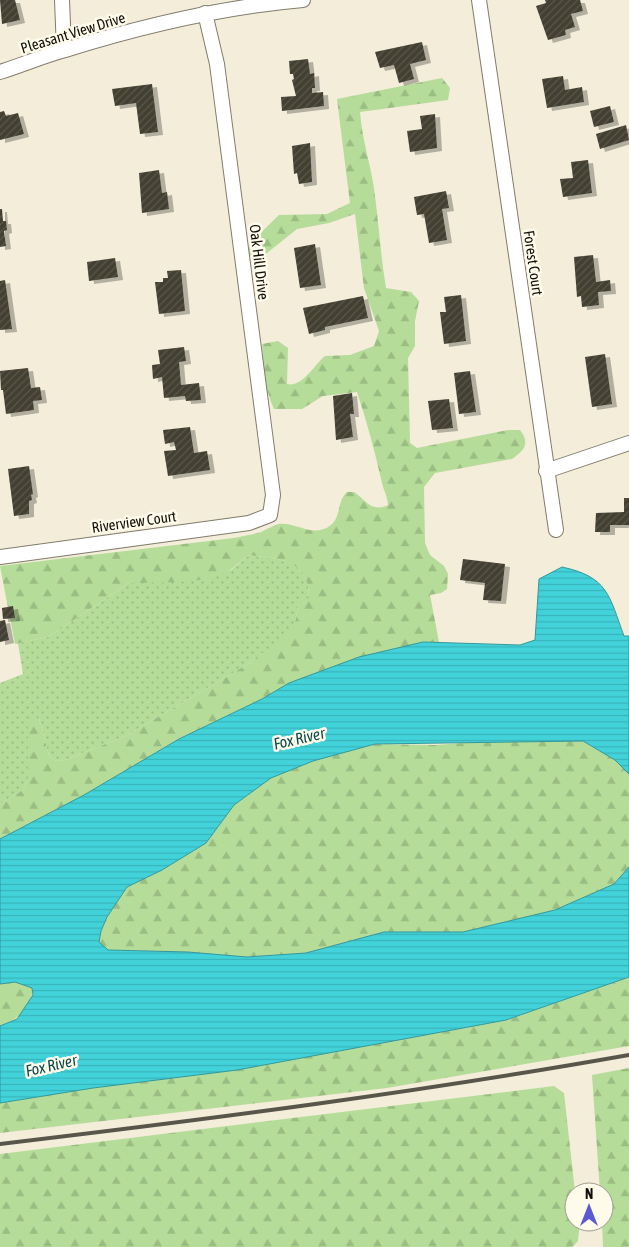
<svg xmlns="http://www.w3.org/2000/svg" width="629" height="1247" font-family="'Asap Condensed',sans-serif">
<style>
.green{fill:url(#green-dots)}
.forest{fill:url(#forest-firs)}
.water{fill:url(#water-rules);stroke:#33989b}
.building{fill:url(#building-hatch);filter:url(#shadow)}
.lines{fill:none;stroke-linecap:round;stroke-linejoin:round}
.street-casing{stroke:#817c6b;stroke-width:16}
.street{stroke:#fff;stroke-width:14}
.rail{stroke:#58554b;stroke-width:4}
.labels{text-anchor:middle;stroke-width:5;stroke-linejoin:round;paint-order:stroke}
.street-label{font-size:15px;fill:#110f09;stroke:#fffbeb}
.water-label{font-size:16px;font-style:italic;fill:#07494c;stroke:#fffbeb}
</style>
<defs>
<pattern id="green-dots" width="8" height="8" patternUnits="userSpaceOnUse" patternTransform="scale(1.25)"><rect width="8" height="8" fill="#b5dc98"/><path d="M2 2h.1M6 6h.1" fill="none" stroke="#9bbc82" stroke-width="1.8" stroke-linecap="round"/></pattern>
<pattern id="forest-firs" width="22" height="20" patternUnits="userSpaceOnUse" patternTransform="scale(1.25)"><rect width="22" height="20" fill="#b5dc98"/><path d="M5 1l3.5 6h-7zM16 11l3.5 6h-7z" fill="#9bbc82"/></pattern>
<pattern id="water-rules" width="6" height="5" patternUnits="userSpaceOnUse" patternTransform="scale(1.25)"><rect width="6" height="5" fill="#42d3da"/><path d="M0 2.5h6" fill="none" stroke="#39b4ba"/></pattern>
<pattern id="building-hatch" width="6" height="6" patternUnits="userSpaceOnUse" patternTransform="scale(1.25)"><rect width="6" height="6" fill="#433f30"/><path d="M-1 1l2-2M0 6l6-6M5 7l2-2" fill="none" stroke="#5a574b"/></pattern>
<filter id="shadow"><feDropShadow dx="5" dy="3" stdDeviation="0" flood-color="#0004"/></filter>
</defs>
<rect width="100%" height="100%" fill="#f3edda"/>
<!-- green -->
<path class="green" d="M249 555C282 560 309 558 309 598L298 605 296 619 290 634 248 664 126 736 65 760 56 761 49 756 39 718 28 761V781L23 790 0 804V683L23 674 18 643 48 637 129 583 231 570Z"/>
<!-- forest -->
<g class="forest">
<path d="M442 78 450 88 448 100 360 112C362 141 372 168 375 196 379 227 381 258 386 288L411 292 419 301 415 321V346L408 358 410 443 417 448 508 430H520C530 443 525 450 512 459L435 473 424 487 425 543 430 555 444 566 448 574 447 589 441 593 430 595 439 642H423L289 683 262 699 179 739 84 795 0 839V804L23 790 28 781V720L39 718 49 756 56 761 65 760 126 736 248 664 289 634 296 619 298 605 303 599 309 598C309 558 281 560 249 555L230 570 213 578 184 582 129 583 48 637 15 644 0 566 234 538C243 536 252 535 261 532 266 530 273 525 279 524 297 522 313 539 331 525 341 517 337 501 347 492H354C366 500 371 513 388 505 387 494 384 492 382 483 375 452 367 422 357 392L323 396 302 409H274C264 388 264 366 262 344L278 341 288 348 287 384C302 388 314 365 325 356L350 355 374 346 379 331 364 288 355 214 329 223 297 229 262 257H252L248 253 250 243 279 215 327 214 350 203 337 99Z"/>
<path d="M494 741H583L615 760 629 774V867L614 884 555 910 463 932H384L306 953 247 957 188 952 107 950 99 942 101 931 107 917 127 887 162 870 206 843 234 805 271 778 313 761 375 744 435 745Z"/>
<path d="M629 977V1046L387 1088 0 1133V1103L507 1020Z"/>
<path d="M15 982 32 988C34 1008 16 1020 0 1026V984Z"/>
<path d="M629 1068V1247H603L602 1222H604V1192H600L592 1075Z"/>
<path d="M554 1086 564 1093 575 1192 574 1222H580L578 1241 572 1247H0V1154Z"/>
</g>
<!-- water -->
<path class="water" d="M562 567C608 577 609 595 624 636H629V774L615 760 583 741 375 744 313 761 271 778 234 805 206 843 162 870 127 887 107 917 101 931 99 942 108 950 188 952 247 957 306 953 384 932H463L555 910 614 884 629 867V977L506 1020 237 1070 93 1088 0 1103V1026L17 1019 33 995 32 988 15 982 0 984V839L84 795 179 739 262 699 289 683 359 657 423 642 520 645 535 640 539 579Z"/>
<!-- building -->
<g class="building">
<path d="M0 0H15L20 20 2 24Z"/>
<path d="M545 0H580L583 11 571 14 575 27 565 30 566 35 548 40 536 6 546 3Z"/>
<path d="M422 42 426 60 410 64 414 79 399 83 394 65 380 68 375 52Z"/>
<path d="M308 59 310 74 314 73 315 88H312V93L323 92 324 106 282 111 281 97 296 96 292 80 294 79 293 74H290L289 61Z"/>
<path d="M563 76 565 90 582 87 584 102 547 108 542 79Z"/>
<path d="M152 84 158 132 140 134 136 103 115 106 112 89Z"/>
<path d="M610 106 614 122 594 127 590 111Z"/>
<path d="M4 111 6 116 18 113 24 134 0 140V112Z"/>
<path d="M435 114 437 148 410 152 407 131 422 129 420 116Z"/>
<path d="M626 125 629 140 600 149 596 134Z"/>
<path d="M310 143 312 182 299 184 297 173 294 174 292 146Z"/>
<path d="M588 160 592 193 563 197 560 179 573 178 571 162Z"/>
<path d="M159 170 162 193 167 192 169 209 142 213 139 173Z"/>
<path d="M446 191 449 208 442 209 447 240 429 243 424 214 417 215 414 197Z"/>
<path d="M0 209H2L3 221H6L7 230 4 231 6 246 0 247Z"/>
<path d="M315 244 321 285 300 288 294 248Z"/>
<path d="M593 255 596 282 610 280 611 291 598 292 599 305 582 307 581 296 577 297 574 257Z"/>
<path d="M115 258 118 277 89 281 87 262Z"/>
<path d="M181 270 185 311 159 314 155 282H163V278H168L167 271Z"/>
<path d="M5 280 12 329 0 330V281Z"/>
<path d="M461 295 466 341 444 344 440 312H446L444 297Z"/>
<path d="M363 296 368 318 325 327V330L309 334 303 308Z"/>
<path d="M184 347 186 361 179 362 181 385 199 383 201 400 186 401 185 396 164 398 162 377 153 379 152 365 160 364 158 350Z"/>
<path d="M605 354 612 404 592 407 585 357Z"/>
<path d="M28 368 31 388 40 387 42 400 33 401 34 410 6 414 3 390H1L0 371Z"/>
<path d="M470 371 476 412 459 414 454 373Z"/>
<path d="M352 393 354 414H350L353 437 336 440 333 396Z"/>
<path d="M449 399 453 428 432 430 428 401Z"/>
<path d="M190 427 194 453 207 451 210 470 168 476 164 451 176 450 174 442 165 444 163 430Z"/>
<path d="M29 466 33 494 31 495 32 500 29 501V514L14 516 8 469Z"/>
<path d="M624 498H629V525H610V532H595L596 513 624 512Z"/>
<path d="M463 559 505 564 501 601 483 600 485 583 460 580Z"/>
<path d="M13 606 15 618 3 619 2 608Z"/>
<path d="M5 620 9 640 0 642V621Z"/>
</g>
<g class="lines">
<!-- street casing -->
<g class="street-casing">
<g id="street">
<path d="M62 0 64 50"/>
<path d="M479 0 556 530"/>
<path d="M0 72C22 65 43 56 65 50 142 26 222 7 303 0"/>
<path d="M546 471 629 443"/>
<path d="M0 557 249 523 270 515 273 495 217 64 205 13"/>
</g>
</g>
<!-- street -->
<use href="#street" class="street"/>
<!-- rail -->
<path class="rail" d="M0 1144C211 1119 420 1092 629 1055"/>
</g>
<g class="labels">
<!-- street labels -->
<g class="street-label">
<text transform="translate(73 33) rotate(-17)" y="5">Pleasant View Drive</text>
<text transform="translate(259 262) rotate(83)" y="5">Oak Hill Drive</text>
<text transform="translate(533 263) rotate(82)" y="5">Forest Court</text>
<text transform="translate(134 522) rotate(-8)" y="5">Riverview Court</text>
</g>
<!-- water labels -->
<g class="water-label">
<text transform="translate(299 738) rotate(-13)" y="6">Fox River</text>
<text transform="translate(51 1065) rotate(-13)" y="6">Fox River</text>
</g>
</g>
<!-- north arrow -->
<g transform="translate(589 1207)"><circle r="24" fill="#fffbeb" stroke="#a09d91"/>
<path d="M0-4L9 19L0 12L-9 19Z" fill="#5c5ad2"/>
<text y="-8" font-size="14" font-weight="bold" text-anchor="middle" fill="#110f09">N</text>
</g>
</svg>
